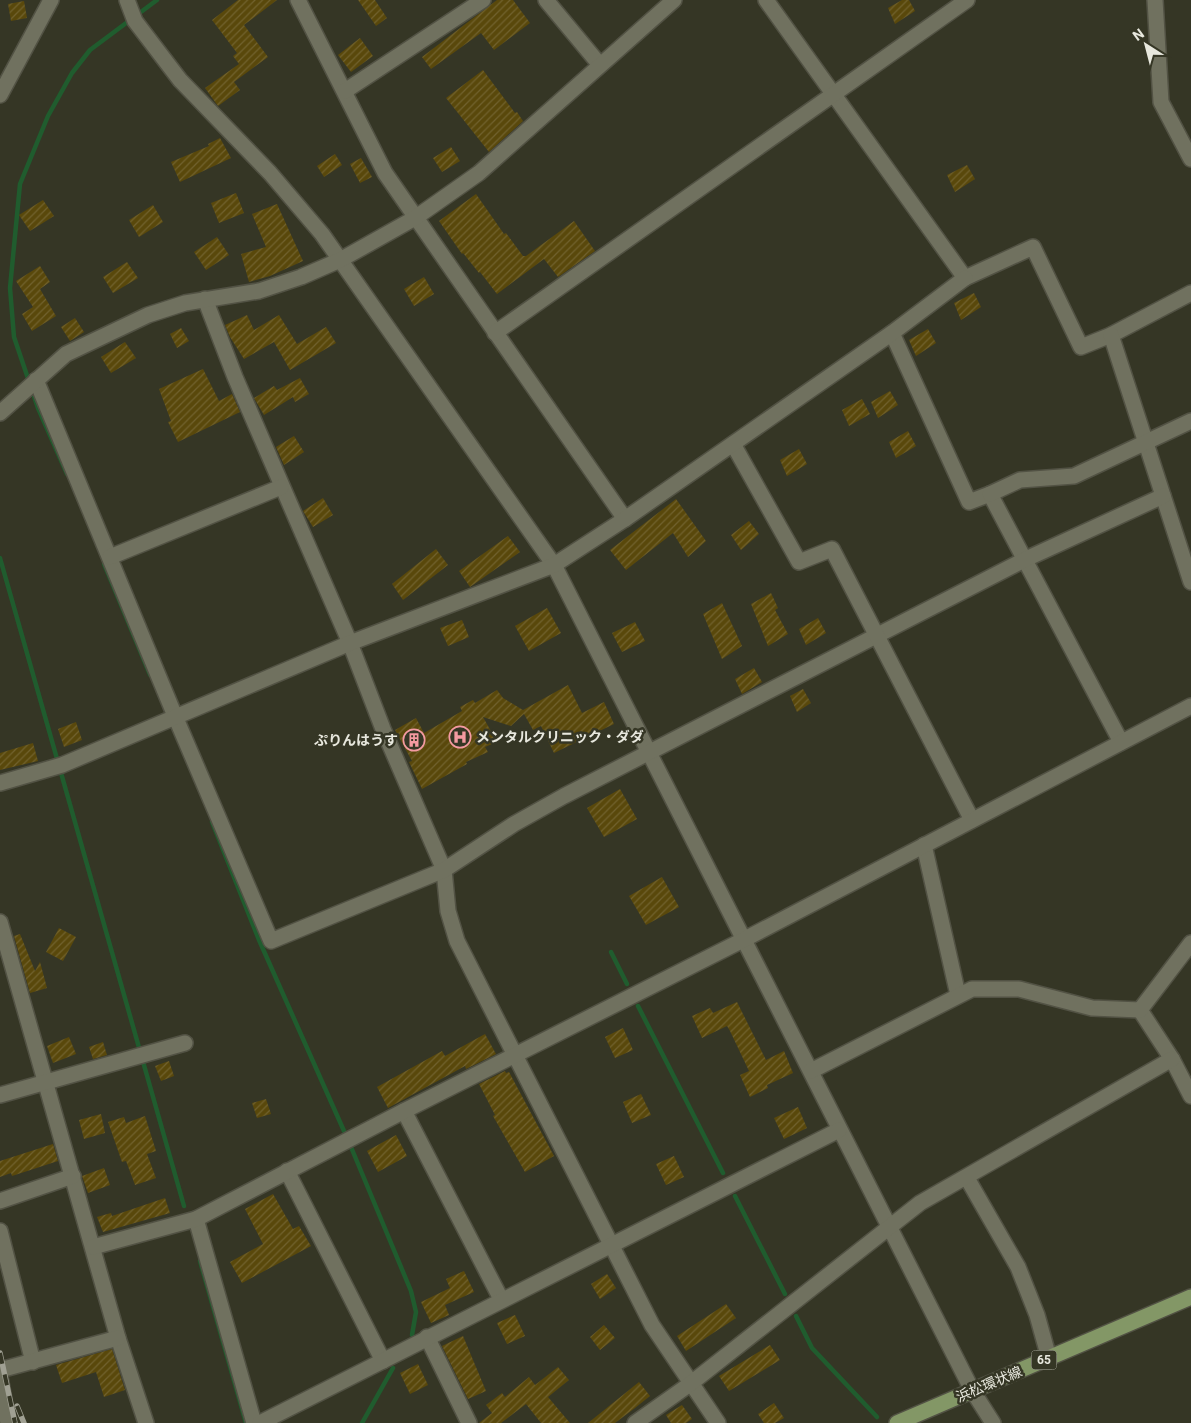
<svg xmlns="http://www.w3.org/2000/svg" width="1191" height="1423" font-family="Roboto,'Noto Sans JP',sans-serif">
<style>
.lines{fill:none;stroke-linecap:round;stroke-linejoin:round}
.stream{stroke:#205c2e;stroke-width:4.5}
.building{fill:url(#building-hatch)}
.minor-casing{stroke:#525244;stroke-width:18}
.major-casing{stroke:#525244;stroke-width:18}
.minor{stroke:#70715f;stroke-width:15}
.major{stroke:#839766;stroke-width:15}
.rail-casing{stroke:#a0a093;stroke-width:5.5}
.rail{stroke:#353625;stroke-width:4;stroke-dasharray:11;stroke-linecap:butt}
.labels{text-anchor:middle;stroke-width:5;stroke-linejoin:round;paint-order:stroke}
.shield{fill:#353625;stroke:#b2b3a6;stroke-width:1}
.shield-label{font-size:12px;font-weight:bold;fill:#e8e8de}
.poi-label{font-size:14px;font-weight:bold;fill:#e8e8de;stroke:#353625;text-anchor:start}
.street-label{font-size:14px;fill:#e8e8de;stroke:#353625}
</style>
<defs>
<pattern id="building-hatch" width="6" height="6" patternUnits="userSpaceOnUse" patternTransform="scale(1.25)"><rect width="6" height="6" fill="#59480b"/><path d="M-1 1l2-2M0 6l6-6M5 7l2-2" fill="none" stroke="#71622e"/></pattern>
</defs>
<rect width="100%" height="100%" fill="#353625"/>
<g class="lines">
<!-- stream -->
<g class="stream">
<path d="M67 474 38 408 14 337 10 288 20 184 48 116 72 73 90 50 157 0"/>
<path d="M0 558 184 1206"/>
<path d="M104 564 150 675"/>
<path d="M212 822 259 940 344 1131"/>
<path d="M611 952 627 984"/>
<path d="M638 1006 723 1173"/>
<path d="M351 1147 411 1291 416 1312 412 1335"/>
<path d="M735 1196 785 1294"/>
<path d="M200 1261 246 1423"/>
<path d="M796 1316 812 1348 877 1417"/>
<path d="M362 1423 393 1368"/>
</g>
</g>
<!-- building -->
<g class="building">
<path d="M238 0H277L244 25 268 57 234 82 240 90 218 106 205 88 239 64 233 56 237 53 212 20Z"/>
<path d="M358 0H375L387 18 376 26Z"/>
<path d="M497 0H513L530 23 494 50 481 33 431 69 422 57Z"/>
<path d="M902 0H909L915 11 895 24 888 8Z"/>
<path d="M24 1 27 18 11 21 8 4Z"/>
<path d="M360 38 373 56 351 72 338 55Z"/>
<path d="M483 70 515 113 517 112 523 121 489 152 446 98Z"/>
<path d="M220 138 231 158 180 182 171 162 209 146 208 144Z"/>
<path d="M451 147 460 161 442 172 433 158Z"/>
<path d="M335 154 342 165 324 177 317 166Z"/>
<path d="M361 158 372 177 360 183 350 164Z"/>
<path d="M967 165 975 179 955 192 947 175Z"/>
<path d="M236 193 244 213 219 223 211 203Z"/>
<path d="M476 194 504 234 506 233 523 256H526L574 221 595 251 558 277 544 259 497 294 480 272 479 273 463 253 462 254 439 221Z"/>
<path d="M43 200 54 216 30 231 19 215Z"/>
<path d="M277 204 303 261 270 276 249 282 241 254 266 247 252 214Z"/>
<path d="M153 205 163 222 139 237 129 220Z"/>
<path d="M217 237 229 255 206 270 194 252Z"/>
<path d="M127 262 138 278 113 293 103 277Z"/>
<path d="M40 266 50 282 40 289 56 316 32 331 22 314 33 307 16 281Z"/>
<path d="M424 277 434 294 414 306 404 289Z"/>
<path d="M974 293 981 307 961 320 954 303Z"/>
<path d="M247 315 254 330 279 315 297 344 326 327 336 343 290 370 274 342 244 359 230 337 225 325Z"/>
<path d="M75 318 84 332 70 341 61 327Z"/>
<path d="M181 328 189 341 177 348 170 334Z"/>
<path d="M928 329 936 343 916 356 909 340Z"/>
<path d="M125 342 136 358 111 373 101 357Z"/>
<path d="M203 369 219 401 232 394 240 412 178 442 168 422 171 421 159 389Z"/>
<path d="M300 378 309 394 295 402 293 397 264 415 254 398 274 386 277 390Z"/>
<path d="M890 391 898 405 878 418 871 402Z"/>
<path d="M862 399 870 414 849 426 842 410Z"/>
<path d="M908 431 916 446 896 458 889 442Z"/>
<path d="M294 436 304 452 284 465 276 447Z"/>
<path d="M799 449 807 464 787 476 780 460Z"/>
<path d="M323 498 333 515 313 527 303 511Z"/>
<path d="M676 499 706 541 688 557 673 533 626 570 610 550Z"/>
<path d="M749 521 759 534 741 550 731 535Z"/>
<path d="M508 536 520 552 470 587 459 571Z"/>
<path d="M436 549 448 565 403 600 392 584Z"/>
<path d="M771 593 778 608 775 610 788 634 768 646 751 604Z"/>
<path d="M722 603 742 646 722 659 703 614Z"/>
<path d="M547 608 561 633 529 651 515 626Z"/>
<path d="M818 618 826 633 806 645 799 629Z"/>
<path d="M462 620 469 637 448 646 440 628Z"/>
<path d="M635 622 645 641 622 652 612 633Z"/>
<path d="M754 668 762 682 742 694 735 679Z"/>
<path d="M568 685 582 713 604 702 614 724 554 753 541 726 533 730 524 714 511 726 483 717 497 742 485 747 488 752 466 762 467 764 422 789 409 762 412 761 395 730 416 718 424 733 462 711 460 707 473 700 475 703 497 690 503 698 523 710Z"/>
<path d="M803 689 811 703 797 712 790 696Z"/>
<path d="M76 722 82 740 64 747 58 729Z"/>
<path d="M33 743 38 761 0 770V753Z"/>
<path d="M620 789 637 819 604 837 587 808Z"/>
<path d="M662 877 679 907 646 925 629 896Z"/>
<path d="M59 928 76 937 63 961 46 952Z"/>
<path d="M20 934 35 971 40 962 47 988 30 993 14 936Z"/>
<path d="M737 1002 766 1060 784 1051 793 1073 767 1085 768 1088 750 1097 740 1075 749 1071 730 1031 727 1026 702 1038 692 1016 710 1008 713 1013Z"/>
<path d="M623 1028 633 1050 615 1058 605 1037Z"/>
<path d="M485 1034 496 1054 466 1069 465 1066 388 1108 377 1087 442 1051 445 1056Z"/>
<path d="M69 1037 76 1054 53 1063 47 1046Z"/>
<path d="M103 1042 107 1055 93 1059 89 1047Z"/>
<path d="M169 1061 174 1076 161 1081 155 1066Z"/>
<path d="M505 1071 506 1073 509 1072 554 1156 525 1172 493 1116 495 1115 479 1084Z"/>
<path d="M641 1094 651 1115 632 1123 623 1102Z"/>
<path d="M266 1099 271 1114 257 1118 252 1103Z"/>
<path d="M798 1107 807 1128 784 1139 774 1118Z"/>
<path d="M101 1114 105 1133 84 1139 79 1120Z"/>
<path d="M145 1116 156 1151 147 1154 156 1178 135 1185 126 1161 122 1162 108 1122 124 1117 126 1123Z"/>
<path d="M396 1135 407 1156 378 1172 367 1151Z"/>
<path d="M53 1144 58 1161 12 1176 11 1173 0 1177V1161Z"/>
<path d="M674 1156 684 1177 666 1185 656 1164Z"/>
<path d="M104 1168 110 1185 88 1193 82 1176Z"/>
<path d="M273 1194 293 1229 299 1226 311 1246 242 1283 230 1262 263 1244 245 1209Z"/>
<path d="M165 1198 170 1213 103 1232 97 1217 111 1213 112 1216Z"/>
<path d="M464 1271 474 1292 445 1305 449 1315 431 1323 421 1302 450 1288 446 1279Z"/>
<path d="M607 1274 616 1288 600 1299 591 1284Z"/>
<path d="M726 1304 736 1318 686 1351 677 1336Z"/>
<path d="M515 1315 525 1336 507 1344 497 1323Z"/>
<path d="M604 1325 615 1338 600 1350 590 1337Z"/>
<path d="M463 1336 486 1391 468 1399 442 1346Z"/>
<path d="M770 1345 780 1360 729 1391 719 1376Z"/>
<path d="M112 1349 125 1390 104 1397 96 1372 62 1383 56 1365Z"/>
<path d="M418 1364 428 1385 410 1394 400 1373Z"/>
<path d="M558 1367 569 1380 548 1397 570 1423H541L526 1404 501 1423H479L492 1413 486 1405 502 1393 505 1397 529 1377 535 1385Z"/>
<path d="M639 1382 650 1396 635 1408 615 1423H588Z"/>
<path d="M774 1403 784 1418 775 1423H764L758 1414Z"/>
<path d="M682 1405 692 1419 686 1423H671L666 1415Z"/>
</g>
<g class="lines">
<!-- minor casing -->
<g class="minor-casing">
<g id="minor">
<path d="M127 0 135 21 180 80 270 173 322 234 554 565 972 1390 993 1423"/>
<path d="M298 0 385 173 625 519"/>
<path d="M546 0 600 65"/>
<path d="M766 0 965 278 1033 247 1081 347 1111 335 1191 293"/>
<path d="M1155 0 1161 102 1191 159"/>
<path d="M345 91 483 0"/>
<path d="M0 95 51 0"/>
<path d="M205 299 235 377 350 643 383 729 444 870 448 911 457 941 652 1325 718 1423"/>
<path d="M495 333 967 0"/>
<path d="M892 333 969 502 990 494 1121 742"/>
<path d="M1111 335 1191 582"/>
<path d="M36 380 175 716 271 941 444 870 514 824 564 796 1026 559 1163 496"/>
<path d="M0 413 66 354 148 315 185 303 259 291 301 277 340 260 415 218 479 173 674 0"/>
<path d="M733 444 799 562 832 549 972 820"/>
<path d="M990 494 1020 480 1074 476 1191 421"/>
<path d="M110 557 281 487"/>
<path d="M0 783 62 765 350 643 554 565 625 519 892 333 965 278"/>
<path d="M924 845 958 995"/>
<path d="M0 922 118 1338 146 1423"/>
<path d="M1140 1010 1172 1059 1191 1096"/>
<path d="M811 1071 972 989H1019L1092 1008 1140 1010 1191 943"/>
<path d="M0 1095 185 1043"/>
<path d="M404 1111 501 1299"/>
<path d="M287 1171 383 1361"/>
<path d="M967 1178 1018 1267 1037 1315 1049 1358"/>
<path d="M0 1201 73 1176"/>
<path d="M196 1219 254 1423"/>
<path d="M0 1231 33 1362"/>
<path d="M93 1247 196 1219 404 1111 745 939 1191 706"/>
<path d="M427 1337 469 1423"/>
<path d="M0 1370 118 1338"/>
<path d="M0 1377 8 1423"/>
<path d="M260 1423 839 1130"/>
<path d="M635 1423 690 1384 920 1203 1172 1059"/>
</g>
</g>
<!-- major casing -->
<g class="major-casing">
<path id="major" d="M897 1423 1191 1297"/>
</g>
<!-- minor -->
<use href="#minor" class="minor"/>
<!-- major -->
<use href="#major" class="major"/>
<!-- rail casing -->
<g class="rail-casing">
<g id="rail">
<path d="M0 1353 15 1423"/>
<path d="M17 1406 24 1423"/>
</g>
</g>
<!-- rail -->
<use href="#rail" class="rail"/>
</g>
<!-- icons -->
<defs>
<g id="hospital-ring" transform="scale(1.125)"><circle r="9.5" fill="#353625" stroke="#f49aa1" stroke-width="1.5"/><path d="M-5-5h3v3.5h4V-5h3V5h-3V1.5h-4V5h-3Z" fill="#f49aa1"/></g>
<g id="building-ring" transform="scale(1.125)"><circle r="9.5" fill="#353625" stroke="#f49aa1" stroke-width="1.5"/><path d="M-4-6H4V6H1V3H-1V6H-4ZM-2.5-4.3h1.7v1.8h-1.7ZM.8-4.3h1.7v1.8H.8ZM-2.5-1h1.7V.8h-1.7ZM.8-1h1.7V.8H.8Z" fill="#f49aa1"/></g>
</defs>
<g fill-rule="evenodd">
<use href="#hospital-ring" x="460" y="737"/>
<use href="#building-ring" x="414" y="740"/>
</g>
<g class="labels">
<!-- shield labels -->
<rect class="shield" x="1031.5" y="1350.5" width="25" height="19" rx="4"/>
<g class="shield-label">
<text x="1044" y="1364">65</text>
</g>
<!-- poi labels -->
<g class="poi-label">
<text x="476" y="742">メンタルクリニック・ダダ</text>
<text x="398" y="745" text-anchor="end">ぷりんはうす</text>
</g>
<!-- street labels -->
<g class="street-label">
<text transform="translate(989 1384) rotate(-23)" y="5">浜松環状線</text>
</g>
</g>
<!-- north arrow -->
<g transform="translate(1146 45) rotate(324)" stroke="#353625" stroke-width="4" paint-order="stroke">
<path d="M0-4L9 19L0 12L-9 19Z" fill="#e8e8de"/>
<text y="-8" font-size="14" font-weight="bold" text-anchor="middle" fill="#e8e8de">N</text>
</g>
</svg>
